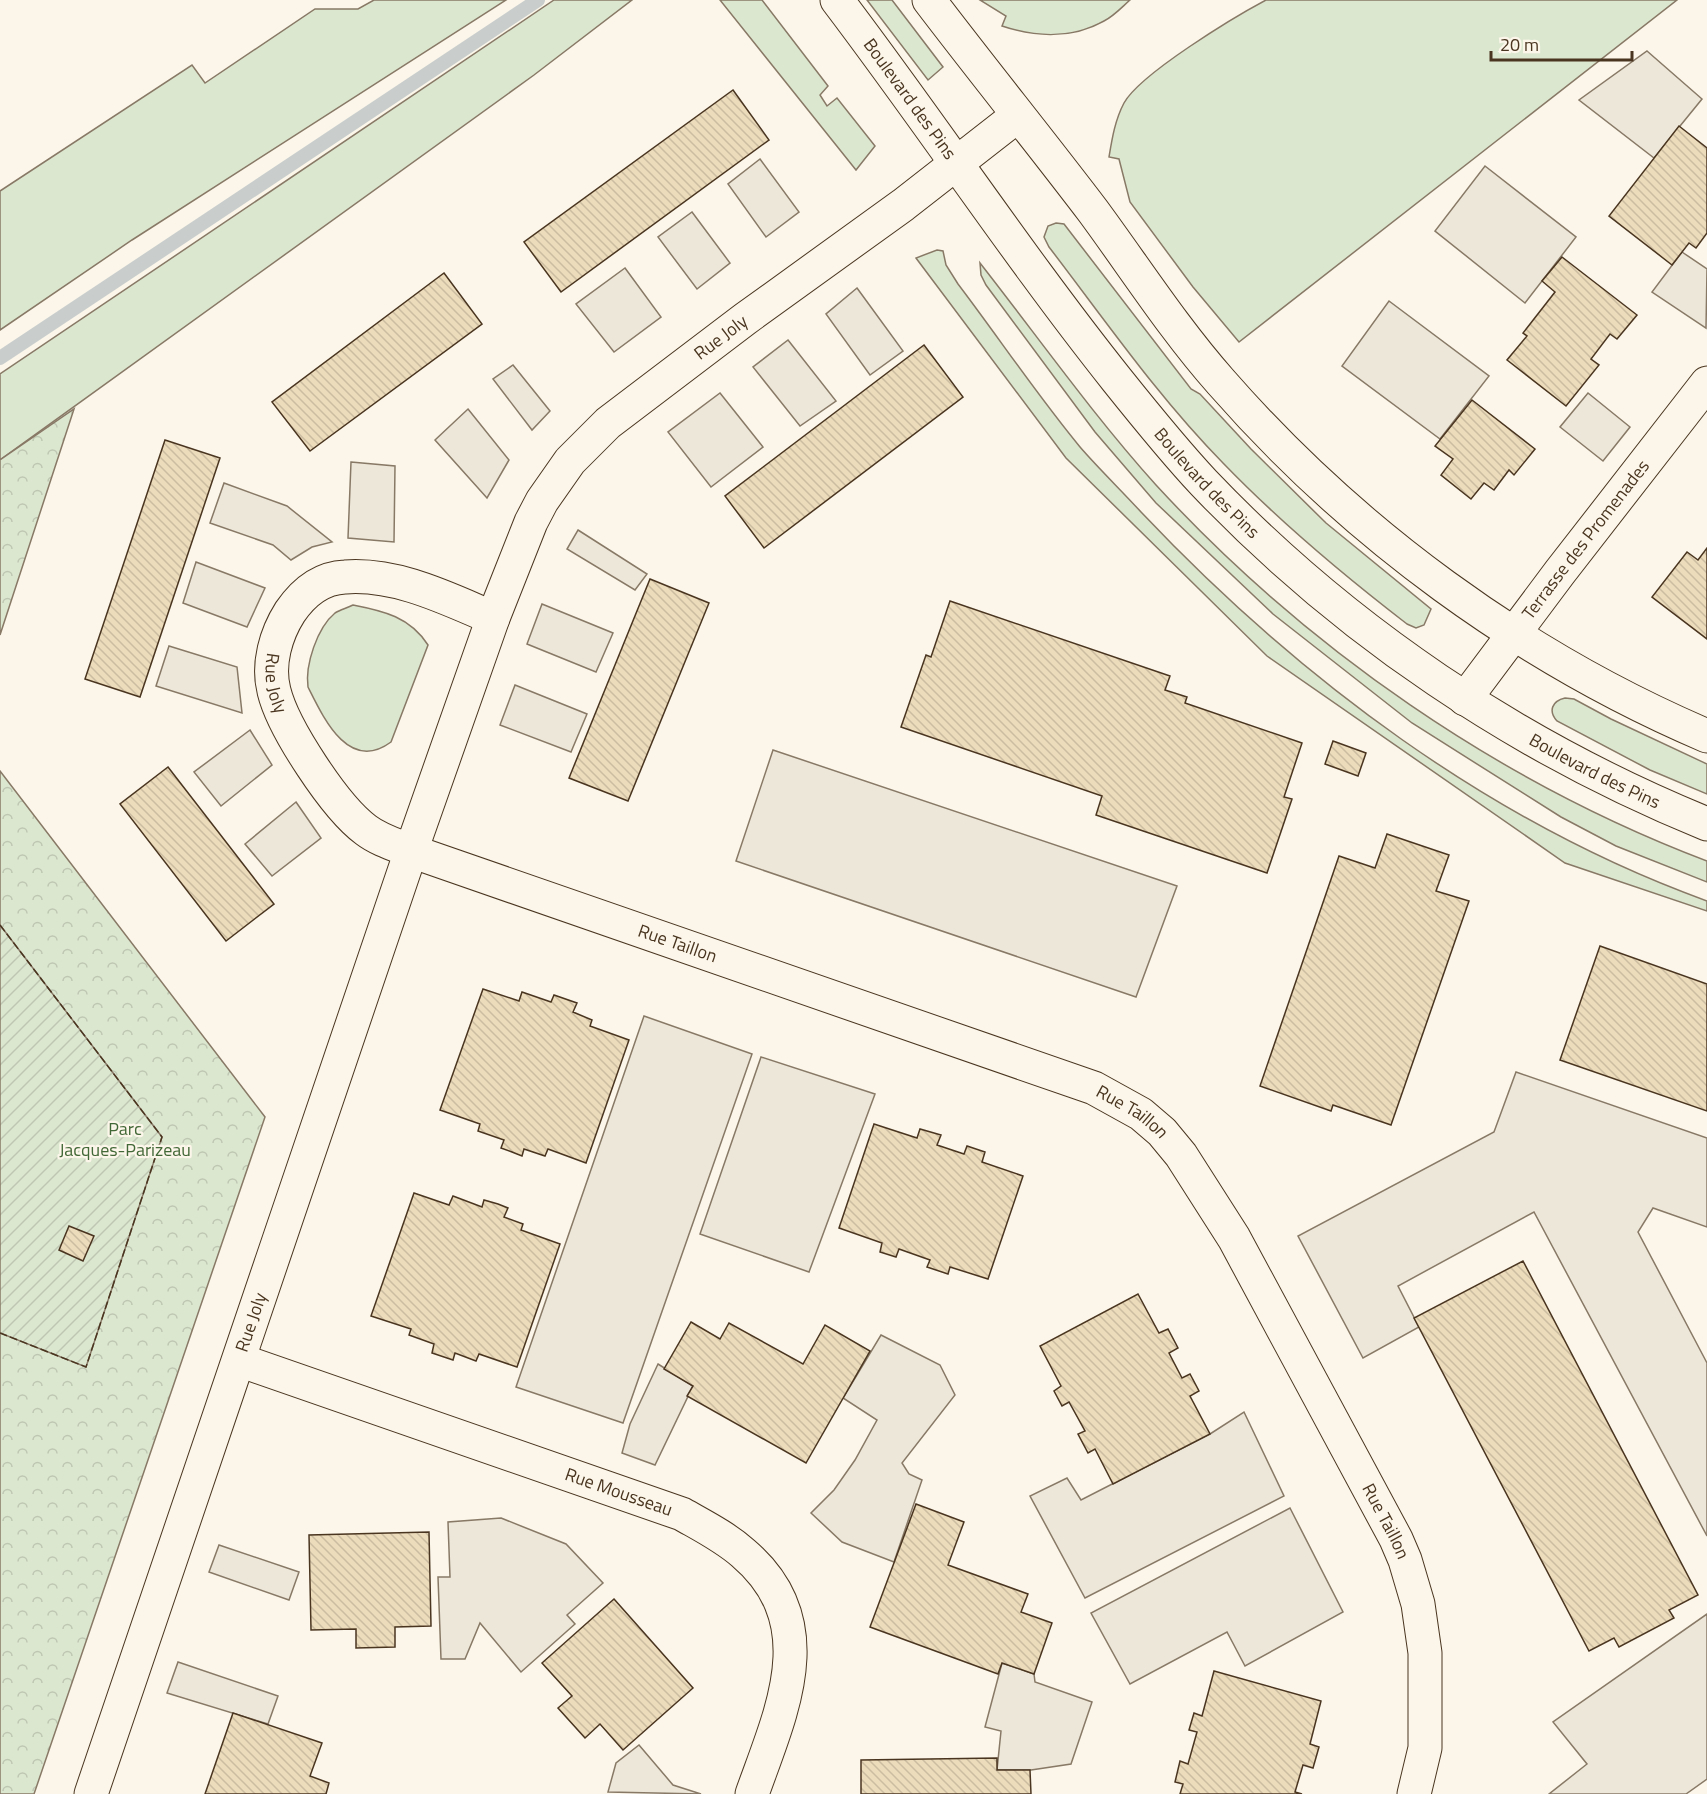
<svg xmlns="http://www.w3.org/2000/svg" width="1707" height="1794" font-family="'Titillium Web',sans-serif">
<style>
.grass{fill:#dce7d0;stroke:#887966;stroke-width:1.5}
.park{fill:url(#park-crowns);stroke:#887966;stroke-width:1.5}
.garden{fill:url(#garden-furrows);stroke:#887966;stroke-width:1.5}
.parking{fill:#ede7d9;stroke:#887966;stroke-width:1.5}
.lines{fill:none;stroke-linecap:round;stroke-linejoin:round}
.stream{stroke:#c9cecd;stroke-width:14}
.building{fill:url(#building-back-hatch);stroke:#4a3520;stroke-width:1.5}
.minor-casing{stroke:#4a3520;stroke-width:35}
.tertiary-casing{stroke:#4a3520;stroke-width:35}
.minor{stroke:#fbf6e9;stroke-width:33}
.tertiary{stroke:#fbf6e9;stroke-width:33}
.fence{stroke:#4a3520;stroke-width:1.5;stroke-dasharray:8 3;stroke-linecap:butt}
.labels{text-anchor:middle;stroke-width:4.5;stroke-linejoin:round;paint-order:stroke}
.street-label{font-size:18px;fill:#4a3520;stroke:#fbf6e9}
.park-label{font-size:18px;fill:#436837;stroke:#fbf6e9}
</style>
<defs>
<pattern id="park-crowns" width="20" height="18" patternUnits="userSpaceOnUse" patternTransform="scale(1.5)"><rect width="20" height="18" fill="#dce7d0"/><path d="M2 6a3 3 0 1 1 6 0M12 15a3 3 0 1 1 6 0" fill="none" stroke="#bec7b2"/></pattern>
<pattern id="garden-furrows" width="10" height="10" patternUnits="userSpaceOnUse" patternTransform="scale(1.5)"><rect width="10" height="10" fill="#dce7d0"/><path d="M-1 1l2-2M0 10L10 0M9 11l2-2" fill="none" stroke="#bec7b2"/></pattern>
<pattern id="building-back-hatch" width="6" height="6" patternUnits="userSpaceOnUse" patternTransform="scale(1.5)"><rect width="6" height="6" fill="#ecdcbc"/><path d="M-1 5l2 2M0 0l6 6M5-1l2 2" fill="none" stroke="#ccbda1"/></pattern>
</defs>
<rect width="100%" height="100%" fill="#fbf6e9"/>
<!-- grass -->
<g class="grass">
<path d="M374 0H506L132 240 0 330V191L192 65 205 83 315 9H358Z"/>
<path d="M554 0H632L534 75 0 460V374Z"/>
<path d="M720 0H762L828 86 820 95 827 106 837 98 875 146 856 170Z"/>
<path d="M867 0H892L943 67 928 80Z"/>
<path d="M980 0H1130C1122 7 1114 16 1104 21 1072 39 1035 37 1002 26L1006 16Z"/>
<path d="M1266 0H1677L1239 342 1193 287 1130 202 1119 159 1109 157C1112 139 1115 120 1124 103 1140 74 1234 17 1266 0Z"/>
<path d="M1056 223 1064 224 1191 389 1200 394 1251 449 1326 523 1431 609 1424 625 1416 628 1407 624C1342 574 1280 522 1223 463 1158 397 1105 320 1049 247L1044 237 1048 226Z"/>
<path d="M937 250 943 251 946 265 958 284C999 338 1037 395 1080 447 1099 469 1121 490 1141 512 1298 678 1491 823 1707 901V911L1565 863 1267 656 1066 458 916 258Z"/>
<path d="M980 263C1038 337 1093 415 1156 485 1307 649 1499 782 1707 861V882L1616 846 1561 817 1412 723 1273 614 1156 503 1095 432 986 285 981 275Z"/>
<path d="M353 605C384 611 410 617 428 645L391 742C349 773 324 719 308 687 305 665 317 628 335 613 340 610 347 608 353 605Z"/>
<path d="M1565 698 1574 699 1611 719 1707 764V794L1650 770 1557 721C1548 711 1552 701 1565 698Z"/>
</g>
<!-- park -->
<g class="park">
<path d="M74 409 0 635V460Z"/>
<path d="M0 771 265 1117 34 1794H0Z"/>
</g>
<!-- garden -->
<path class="garden" d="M0 925 162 1137 86 1367 0 1333Z"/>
<!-- parking -->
<g class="parking">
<path d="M1647 51 1702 99 1654 158 1579 100Z"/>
<path d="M760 159 799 212 766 237 728 184Z"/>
<path d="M1485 166 1576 237 1525 303 1435 231Z"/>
<path d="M692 212 730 263 697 289 658 237Z"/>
<path d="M1682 252 1707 269 1706 328 1652 292Z"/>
<path d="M625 268 661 317 614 352 576 304Z"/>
<path d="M857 288 903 351 870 375 826 314Z"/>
<path d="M1389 301 1489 376 1440 439 1342 366Z"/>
<path d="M788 340 836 401 800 426 753 367Z"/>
<path d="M513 365 550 411 532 430 493 379Z"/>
<path d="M720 393 763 447 711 487 668 432Z"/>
<path d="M1588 393 1630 427 1603 461 1560 427Z"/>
<path d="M468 409 509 460 487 498 435 440Z"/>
<path d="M351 462 395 466 394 542 348 538Z"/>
<path d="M224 483 287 506 332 542 312 547 291 560 273 545 210 523Z"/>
<path d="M578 530 647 574 635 590 567 549Z"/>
<path d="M196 562 265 588 247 627 183 603Z"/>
<path d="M542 604 613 633 596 672 527 644Z"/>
<path d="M169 646 237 667 242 713 156 686Z"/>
<path d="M515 685 587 714 571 752 500 725Z"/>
<path d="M250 730 272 765 221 806 194 772Z"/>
<path d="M773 750 1177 886 1136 997 736 861Z"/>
<path d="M296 802 321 838 272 876 245 844Z"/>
<path d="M644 1016 752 1054 623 1423 516 1387Z"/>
<path d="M761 1057 875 1094 809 1272 700 1234Z"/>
<path d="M1516 1072 1707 1138V1227L1653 1208 1638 1232 1707 1363V1536L1534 1212 1398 1286 1419 1327 1363 1358 1298 1236 1494 1132Z"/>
<path d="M881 1335 940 1365 955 1395 902 1463 909 1474 922 1480 894 1562 842 1542 811 1513 834 1490 855 1460 877 1420 843 1398Z"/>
<path d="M658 1364 693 1386 655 1465 622 1453 630 1424Z"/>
<path d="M1244 1412 1284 1496 1085 1598 1030 1496 1067 1478 1081 1500 1210 1434Z"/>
<path d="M1290 1508 1343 1612 1245 1666 1227 1632 1130 1684 1091 1613Z"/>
<path d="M501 1518 566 1544 603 1583 567 1615 575 1624 521 1672 480 1623 465 1659H441L438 1577H450L448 1522Z"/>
<path d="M219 1545 299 1572 289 1600 209 1572Z"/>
<path d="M1707 1614V1779L1686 1794H1549L1587 1764 1553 1722Z"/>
<path d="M178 1662 278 1696 268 1724 167 1693Z"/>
<path d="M1002 1663 1034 1674 1035 1682 1092 1702 1071 1764 1031 1770H997L1001 1731 985 1727Z"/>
<path d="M639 1745 673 1785 701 1794 608 1792 616 1763Z"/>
</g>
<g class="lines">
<!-- stream -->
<path class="stream" d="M0 358 538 0"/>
</g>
<!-- building -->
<g class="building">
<path d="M733 90 769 140 561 292 524 242Z"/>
<path d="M1679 126 1707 148V233L1696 248 1689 243 1672 265 1609 216Z"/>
<path d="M1562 257 1637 315 1617 339 1610 334 1591 359 1599 365 1566 406 1507 360 1527 336 1523 333 1555 292 1542 281Z"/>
<path d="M444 273 482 324 310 451 272 402Z"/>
<path d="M924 345 963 397 764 548 725 496Z"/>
<path d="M1472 400 1535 449 1514 475 1509 470 1494 490 1484 483 1471 499 1441 475 1453 459 1435 446Z"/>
<path d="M165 440 220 458 140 697 85 679Z"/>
<path d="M1707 548V639L1652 597 1687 552 1698 560Z"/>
<path d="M650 579 709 603 628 801 569 778Z"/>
<path d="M950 601 1170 676 1165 690 1187 697 1185 703 1302 743 1284 797 1292 799 1267 873 1096 815 1102 796 901 727 926 655 931 657Z"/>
<path d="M1333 741 1366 753 1358 776 1325 764Z"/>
<path d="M168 767 274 904 226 941 120 804Z"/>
<path d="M1387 834 1449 855 1436 891 1469 901 1391 1125 1333 1105 1331 1111 1260 1086 1339 856 1375 868Z"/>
<path d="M1600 946 1707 984V1111L1560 1060Z"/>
<path d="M483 989 519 1001 522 992 551 1002 554 995 577 1003 573 1012 592 1020 590 1026 629 1040 586 1163 548 1149 545 1156 524 1149 522 1156 512 1152 501 1148 504 1140 478 1131 480 1124 440 1110Z"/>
<path d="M874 1124 917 1138 920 1129 941 1135 937 1145 964 1154 967 1146 985 1152 982 1162 1023 1176 988 1279 950 1267 948 1274 927 1267 930 1260 899 1249 896 1257 880 1252 882 1243 839 1228Z"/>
<path d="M414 1193 449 1205 453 1196 482 1207 484 1200 498 1204 508 1208 504 1217 523 1224 521 1230 560 1244 517 1367 479 1354 476 1361 455 1353 453 1360 432 1353 434 1344 409 1335 411 1329 371 1316Z"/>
<path d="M69 1226 94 1236 83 1261 59 1250Z"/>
<path d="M1523 1261 1698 1595 1669 1610 1674 1618 1619 1647 1614 1638 1589 1651 1414 1318Z"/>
<path d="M1138 1294 1159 1333 1168 1329 1178 1348 1169 1353 1182 1378 1190 1374 1199 1391 1190 1396 1210 1434 1113 1484 1095 1449 1088 1453 1078 1434 1085 1431 1069 1402 1062 1406 1054 1391 1061 1386 1040 1346Z"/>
<path d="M691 1322 720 1339 729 1323 803 1364 825 1325 870 1351 806 1463 687 1396 693 1386 664 1369Z"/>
<path d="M916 1504 964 1522 948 1565 1028 1594 1021 1612 1052 1623 1034 1674 1002 1663 998 1674 870 1627Z"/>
<path d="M429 1532 431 1626 395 1627V1647L356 1648V1629L311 1630 309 1535Z"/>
<path d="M614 1599 693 1688 623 1750 600 1724 585 1738 558 1708 572 1696 542 1663Z"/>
<path d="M1214 1671 1321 1701 1310 1744 1319 1747 1313 1768 1303 1765 1295 1792 1302 1794H1180L1183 1784 1175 1782 1180 1761 1188 1764 1197 1732 1189 1730 1194 1713 1202 1716Z"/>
<path d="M233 1713 322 1743 310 1776 329 1783 326 1794H205Z"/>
<path d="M997 1758V1770H1030L1031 1794H861V1760Z"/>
</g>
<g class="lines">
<!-- minor casing -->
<g class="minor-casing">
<g id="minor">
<path id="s1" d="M493 618C448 599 397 573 345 577 321 578 303 593 290 612 276 634 267 664 274 691 283 728 335 807 366 830 379 840 396 845 411 851L1094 1088 1141 1114 1162 1132 1181 1155 1234 1238 1396 1539 1405 1560 1418 1604 1425 1653V1748L1414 1794"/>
<path id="s2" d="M1465 699 1560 572 1707 383"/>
<path id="s3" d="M239 1360 682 1514C703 1526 725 1537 743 1553 825 1623 781 1712 752 1794"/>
<path id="s4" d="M91 1794 411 851 493 618 531 522 542 501 570 461 608 423 745 319 903 205 1017 116"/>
</g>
</g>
<!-- tertiary casing -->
<g class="tertiary-casing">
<g id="tertiary">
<path id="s5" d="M837 0C932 125 1019 257 1117 380 1145 415 1173 450 1204 483 1345 631 1518 747 1707 824"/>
<path d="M929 0C983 71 1039 140 1093 211 1135 268 1174 329 1221 382 1353 533 1522 657 1707 736"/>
</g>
</g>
<!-- minor -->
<use href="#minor" class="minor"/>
<!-- tertiary -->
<use href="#tertiary" class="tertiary"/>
<!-- fence -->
<path class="fence" d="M0 925 162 1137 86 1367 0 1333"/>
</g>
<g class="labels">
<!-- street labels -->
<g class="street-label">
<text dy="6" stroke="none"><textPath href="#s5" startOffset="123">Boulevard des Pins</textPath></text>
<text dy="6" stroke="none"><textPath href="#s4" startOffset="1614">Rue Joly</textPath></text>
<text dy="6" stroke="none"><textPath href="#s5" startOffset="609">Boulevard des Pins</textPath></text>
<text dy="6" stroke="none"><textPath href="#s2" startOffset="200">Terrasse des Promenades</textPath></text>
<text dy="6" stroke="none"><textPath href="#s1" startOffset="298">Rue Joly</textPath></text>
<text dy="6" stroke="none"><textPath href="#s5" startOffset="1095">Boulevard des Pins</textPath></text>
<text dy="6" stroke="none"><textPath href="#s1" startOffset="806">Rue Taillon</textPath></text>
<text dy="6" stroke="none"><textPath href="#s1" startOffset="1292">Rue Taillon</textPath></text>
<text dy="6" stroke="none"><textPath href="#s4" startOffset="498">Rue Joly</textPath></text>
<text dy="6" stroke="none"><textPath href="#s3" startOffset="402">Rue Mousseau</textPath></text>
<text dy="6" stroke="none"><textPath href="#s1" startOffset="1778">Rue Taillon</textPath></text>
</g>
<!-- park labels -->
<g class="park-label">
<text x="125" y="1135">Parc<tspan x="125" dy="21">Jacques-Parizeau</tspan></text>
</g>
</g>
<!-- scale -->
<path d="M1491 51v9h141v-9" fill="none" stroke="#4a3520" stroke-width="3"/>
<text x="1500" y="51" font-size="18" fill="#4a3520" stroke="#fbf6e9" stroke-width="4.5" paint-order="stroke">20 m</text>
</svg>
